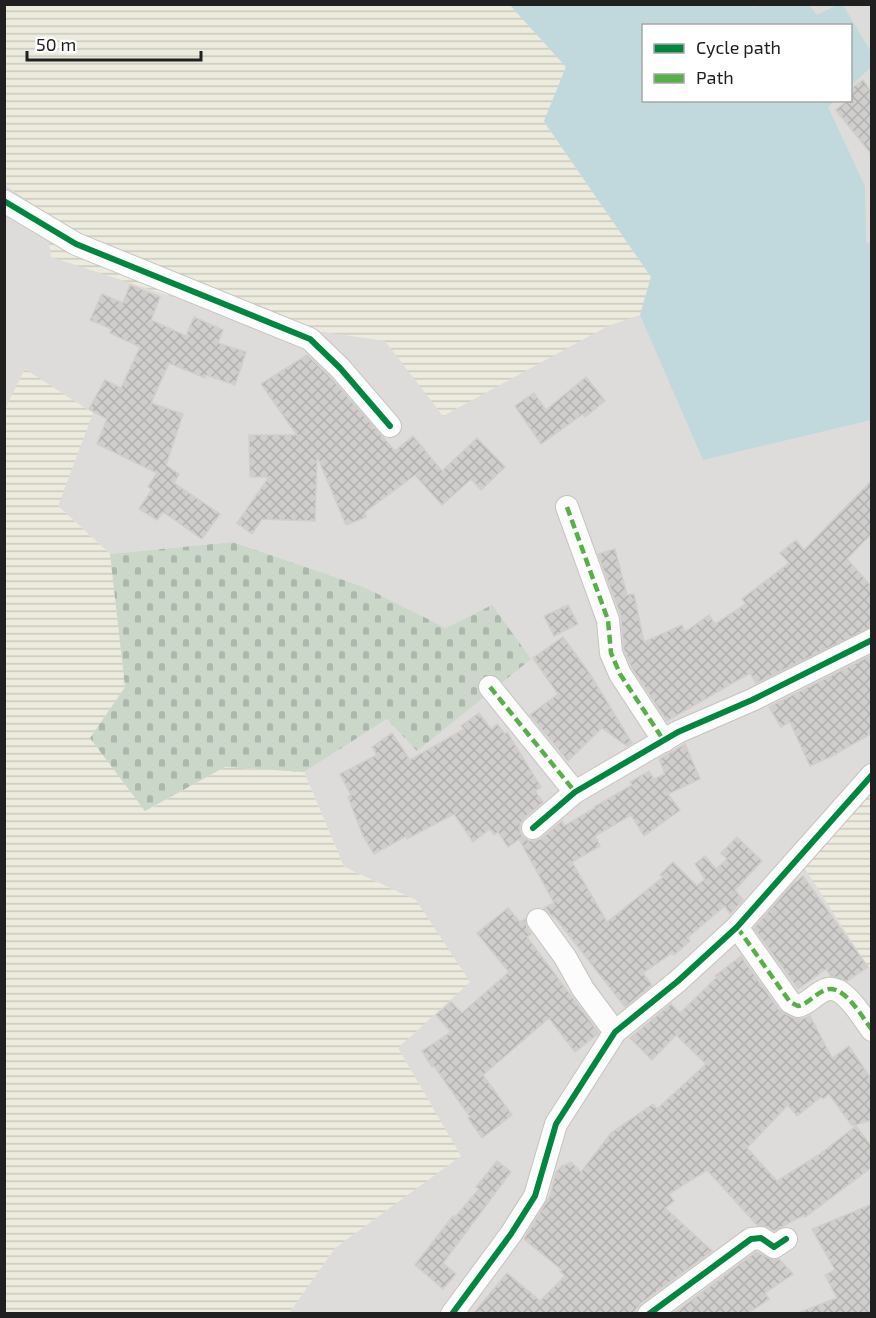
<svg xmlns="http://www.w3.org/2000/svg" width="876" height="1318" font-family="'Exo 2',sans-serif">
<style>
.residential{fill:#dddcda;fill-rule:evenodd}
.farmland{fill:url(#farmland-rules)}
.cemetery{fill:url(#cemetery-stones)}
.water{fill:#c1d9dc}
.building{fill:url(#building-cross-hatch);stroke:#d1cecb;stroke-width:1.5}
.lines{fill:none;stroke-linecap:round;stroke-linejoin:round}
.minor-casing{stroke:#c4c3c1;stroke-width:24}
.minor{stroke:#fcfcfc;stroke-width:22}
.quiet{stroke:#55b145;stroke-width:4.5;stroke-dasharray:9 4.5;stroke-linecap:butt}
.cycleway-casing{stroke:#fff;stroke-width:10}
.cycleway{stroke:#00873e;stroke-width:6}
</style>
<defs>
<pattern id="farmland-rules" width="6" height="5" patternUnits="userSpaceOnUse" patternTransform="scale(1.5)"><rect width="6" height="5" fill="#ecebde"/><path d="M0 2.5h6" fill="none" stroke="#cac9be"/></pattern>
<pattern id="cemetery-stones" width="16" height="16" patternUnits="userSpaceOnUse" patternTransform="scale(1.5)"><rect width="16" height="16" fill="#cad7c9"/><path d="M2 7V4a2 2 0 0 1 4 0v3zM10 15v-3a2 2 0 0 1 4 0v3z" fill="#adb8ac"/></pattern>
<pattern id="building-cross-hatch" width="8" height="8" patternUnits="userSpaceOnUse" patternTransform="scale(1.5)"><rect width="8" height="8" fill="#d0cecc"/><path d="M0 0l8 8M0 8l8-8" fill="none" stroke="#b2b1af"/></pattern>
</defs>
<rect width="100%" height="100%" fill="#eeece9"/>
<!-- residential -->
<path class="residential" d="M5 5H871V772L865 962 871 968V1313H289L335 1248 460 1156 398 1048 416 900 344 867 304 772 387 719 417 750 446 628 364 587 233 542 110 554 58 506 26 369 5 411ZM644 26H850V100H644Z"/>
<!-- farmland -->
<g class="farmland">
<path d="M5 5H510L566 67 544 122 651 277 640 315 608 326 443 416 385 341 243 320 51 257 45 213 5 185Z"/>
<path d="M25 369 93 413 58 506 110 554 125 687 90 738 146 811 225 767 304 772 344 867 416 900 470 982 398 1048 461 1156 335 1248 289 1313H5L4 411Z"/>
<path d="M871 772V968L865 962 804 867Z"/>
</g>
<!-- cemetery -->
<path class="cemetery" d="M233 542 364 587 446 628 492 605 531 659 417 751 387 719 304 772 225 767 145 811 90 738 125 687 110 554Z"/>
<!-- water -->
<path class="water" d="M749 4 752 7 758 5H809L817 15 837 5H843L871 52V67L851 86 850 26H644V100L835 101 828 107 865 186 866 242 872 246 871 420 703 460 640 315 651 277 544 121 566 67 510 5Z"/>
<!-- building -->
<g class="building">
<path d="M863 80 872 93V155L836 110 848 100H850V89Z"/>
<path d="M130 285 160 297 151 320 186 336 194 317 223 330 218 343 246 352 235 385 206 375 205 378 169 363 151 403 183 414 166 465 179 474 174 483 220 514 202 539 163 512 157 520 139 509 152 489 148 487 157 473 97 444 107 419 89 409 105 380 121 388 140 347 110 333 112 329 90 320 102 294 123 303Z"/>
<path d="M307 355 330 377 395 451 413 436 442 471 477 438 505 467 481 490 471 479 442 505 415 475 365 512 366 517 346 525 317 456 315 521 262 519 252 534 237 523 269 477H250L249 435H297L261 384Z"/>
<path d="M586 377 605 401 585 417 583 414 541 444 515 406 534 393 546 410Z"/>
<path d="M872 480V533L847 559 872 587V627L756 683 750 673 667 721 632 668 624 650 621 616 598 554 615 549 627 595 634 594 644 642 682 625 685 632 709 615 715 624 746 604 742 599 789 563 780 553 796 540 804 550Z"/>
<path d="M568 605 578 624 554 636 544 616Z"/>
<path d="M563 637 590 674 632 743 627 746 602 728 568 761 530 715 558 694 533 658Z"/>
<path d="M872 655V733L834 755 810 766 790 722 781 727 769 707Z"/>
<path d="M479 713 491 729 497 724 505 734 507 732 541 787 535 791 543 802 524 818 520 824V831L522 836 529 841H535L541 839 562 821 564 826 595 808 594 807 632 785 630 782 649 771 654 779 665 774 659 759 685 744 700 779 668 794 680 810 644 836 631 815 595 836 600 846 572 862 607 922 663 877 660 875 673 862 697 886 705 879 695 864 705 856 716 869 727 859 721 853 737 837 762 861 735 890 743 900 730 914 725 906 687 938 690 941 674 955 672 953 643 973 652 985 625 1007 554 916 553 917 544 908 554 903 519 839 508 847 498 832 494 835 490 829 473 842 454 814 407 839 406 836 374 854 363 836 348 797 351 795 340 774 377 755 372 747 392 733 410 760 464 729 461 726Z"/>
<path d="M803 876 868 967 847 981 831 976 826 969 798 989 754 928 792 885Z"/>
<path d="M508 908 520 922 525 919 527 927 531 934 527 937 599 1033 575 1052 549 1018 483 1075 512 1115 482 1138 468 1118 470 1117 434 1066 432 1067 422 1051 451 1032 436 1015 451 1002 462 1013 509 972 477 933Z"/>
<path d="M741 956 779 1010 793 1018 802 1019 810 1016 832 1058 849 1046 872 1080V1120L852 1126 829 1094 823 1099 821 1097 797 1116 788 1105 747 1148 777 1181 820 1154 856 1126 872 1147V1167L805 1217 804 1215 774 1231 768 1227 757 1225 707 1170 669 1194 674 1201 665 1208 712 1251 641 1303 632 1314H473L507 1273 540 1301 565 1276 560 1271 562 1270 524 1239 550 1196 556 1172 563 1165 564 1166 571 1162 581 1172 611 1133 653 1104 657 1109 706 1064 676 1035 652 1060 630 1038 671 1004 680 1013 717 977 715 976Z"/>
<path d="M497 1161 511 1172 443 1263 456 1274 443 1289 415 1265 453 1216 455 1217 479 1189 476 1187Z"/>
<path d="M872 1204V1314H800V1312L837 1298 825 1275 835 1270 812 1229Z"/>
<path d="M756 1252 773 1260 779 1259 793 1274 765 1293 769 1299 747 1314H673Z"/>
</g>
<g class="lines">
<!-- minor casing -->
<g class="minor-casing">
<g id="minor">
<path d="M4 201 76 244 310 339 340 368 390 426"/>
<path d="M567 507 608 620 611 653 620 674 664 741"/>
<path d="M490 687 575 792"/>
<path d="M533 828 575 792 678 732 752 700 872 640"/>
<path d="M538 920 565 957 583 989 615 1032"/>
<path d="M737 927 790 1002 798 1006C808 1004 814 995 823 991 842 980 862 1017 872 1030"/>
<path d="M452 1314 511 1234 535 1196 556 1124 615 1032 678 981 737 927 872 775"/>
<path d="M649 1314 751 1239 761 1238 774 1247 786 1239"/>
</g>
</g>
<!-- minor -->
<use href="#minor" class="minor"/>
<!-- quiet -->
<g class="quiet">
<path d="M567 507 608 620 611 653 620 674 664 741"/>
<path d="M490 687 575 792"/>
<path d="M737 927 790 1002 798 1006C808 1004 814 995 823 991 842 980 862 1017 872 1030"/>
</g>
<!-- cycleway casing -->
<g class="cycleway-casing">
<g id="cycleway">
<path d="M4 201 76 244 310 339 340 368 390 426"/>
<path d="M533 828 575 792 678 732 752 700 872 640"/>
<path d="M452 1314 511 1234 535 1196 556 1124 615 1032 678 981 737 927 872 775"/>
<path d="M649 1314 751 1239 761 1238 774 1247 786 1239"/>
</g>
</g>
<!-- cycleway -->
<use href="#cycleway" class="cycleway"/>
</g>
<!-- border -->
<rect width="876" height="1318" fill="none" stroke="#202020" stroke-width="12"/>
<!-- legend -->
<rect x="642" y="24" width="210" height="78" fill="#ffffff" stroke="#a6a6a6" stroke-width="1.5"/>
<rect x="654" y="44" width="30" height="9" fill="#00873e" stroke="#a6a6a6" stroke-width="1.5"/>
<text x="696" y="54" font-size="18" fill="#202020">Cycle path</text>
<rect x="654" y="74" width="30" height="9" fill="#55b145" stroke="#a6a6a6" stroke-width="1.5"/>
<text x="696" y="84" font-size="18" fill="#202020">Path</text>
<!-- scale -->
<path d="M27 51v9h174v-9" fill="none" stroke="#202020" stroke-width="3"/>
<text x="36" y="51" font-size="18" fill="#202020" stroke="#ffffff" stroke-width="4.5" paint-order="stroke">50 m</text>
</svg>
